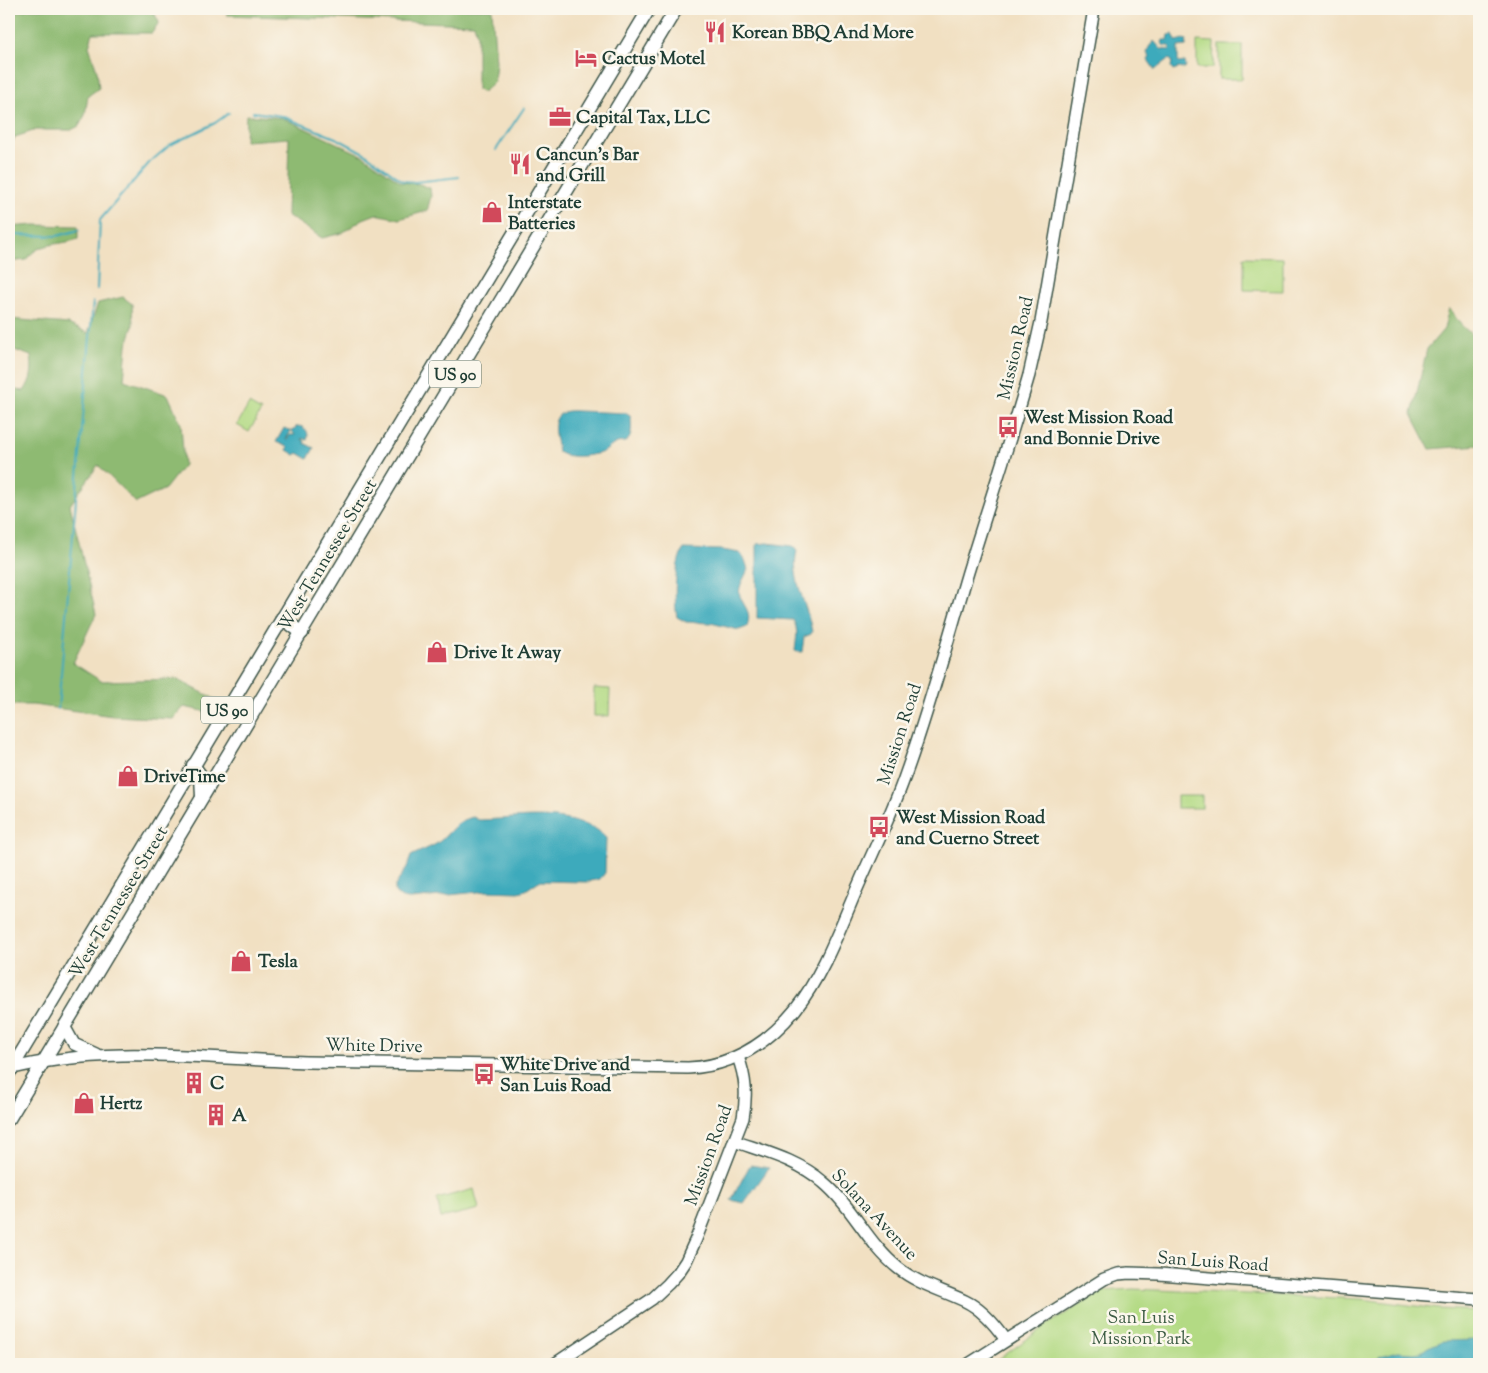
<svg xmlns="http://www.w3.org/2000/svg" width="1488" height="1373" font-family="'Sorts Mill Goudy',serif">
<style>
.green{fill:#b3da84;stroke:#698c5c}
.forest{fill:#8eba72;stroke:#567c53}
.water{fill:#3daabc;stroke:#2e7478}
.lines{fill:none;stroke-linecap:round;stroke-linejoin:round}
.stream{stroke:#3daabc;stroke-width:2}
.secondary-casing{stroke:#3e5549;stroke-width:14}
.primary-casing{stroke:#3e5549;stroke-width:15}
.secondary{stroke:#fff;stroke-width:11}
.primary{stroke:#fff;stroke-width:12}
.labels{text-anchor:middle;stroke-width:5;stroke-linejoin:round;paint-order:stroke}
.shield{fill:#fbf7ec;stroke:#61756b;stroke-width:1}
.shield-label{font-size:16px;font-weight:bold;fill:#1f3d34}
.poi-label{font-size:18px;font-weight:bold;fill:#1f3d34;stroke:#fbf7ec;text-anchor:start}
.street-label{font-size:18px;fill:#1f3d34;stroke:#fbf7ec}
.park-label{font-size:18px;fill:#3d5c44;stroke:#fbf7ec}
</style>
<rect width="100%" height="100%" fill="#fbf7ec"/>
<filter id="ink" filterUnits="userSpaceOnUse"><feTurbulence type="fractalNoise" baseFrequency=".02" numOctaves="2"/><feDisplacementMap in="SourceGraphic" scale="10" xChannelSelector="R" yChannelSelector="G"/><feConvolveMatrix kernelMatrix="1 2 1 2 8 2 1 2 1" color-interpolation-filters="sRGB"/></filter>
<filter id="wash" filterUnits="userSpaceOnUse"><feTurbulence type="fractalNoise" baseFrequency=".0096" numOctaves="4" result="noise"/><feDisplacementMap in="SourceGraphic" scale="20" xChannelSelector="R" yChannelSelector="G"/><feGaussianBlur stdDeviation="1.12" result="paint"/><feColorMatrix in="noise" values="0 0 0 0 0 0 0 0 0 0 0 0 0 0 0 0 0 1.4 0 .05"/><feComposite in="paint" operator="in"/></filter>
<g filter="url(#wash)">
<rect width="100%" height="100%" fill="#f1e0c2"/>
<!-- green -->
<g class="green">
<path d="M1197 41 1214 42 1213 68H1197Z"/>
<rect x="1219" y="45" width="23" height="34"/>
<path d="M1244 257 1283 258V291L1244 290Z"/>
<path d="M249 404 261 411 249 432 237 425Z"/>
<path d="M594 688 610 689 609 716H594Z"/>
<rect x="1177" y="796" width="25" height="12"/>
<path d="M474 1189 479 1209 441 1218 437 1199Z"/>
<path d="M1133 1289 1362 1299 1439 1309 1479 1311V1364H992L1048 1324 1103 1291Z"/>
</g>
<!-- forest -->
<g class="forest">
<path d="M29 9H152L159 22 152 33H93L89 46 97 71 99 88 88 96 85 115 79 126 71 130H36L15 137 9 149V14Z"/>
<path d="M226 9H492L496 62 494 82 483 92 477 90V35L474 24 227 15Z"/>
<path d="M246 115 283 118 364 156 401 182 419 184 430 188 431 196 427 211 399 219 376 214 363 219 342 233 322 238 287 215 289 138 245 141Z"/>
<path d="M34 225 78 226V239C59 246 39 241 26 260L9 262V227Z"/>
<path d="M123 297 132 304 133 325 127 345 124 380 168 395 181 424 184 465 165 489 136 503 98 465 70 505 96 614 73 663 101 681 176 679 217 700 212 713 184 707 173 719 113 716 33 705H9V389L24 391C32 380 33 369 31 356L9 348V319L68 324 88 333 98 303Z"/>
<path d="M1449 308 1461 325 1479 341V445L1430 449 1412 414 1427 349 1444 329Z"/>
</g>
<!-- water -->
<g class="water">
<path d="M1173 34 1176 41 1183 39 1187 40 1186 46 1178 47V61L1179 63 1185 62 1186 67 1183 69 1179 68 1173 70 1171 67 1172 61 1169 59 1155 70 1148 60 1150 57 1147 53 1149 47 1154 41 1161 49 1170 50V46H1164L1162 43 1163 40H1168L1169 35Z"/>
<path d="M579 411 626 413 631 417C631 423 633 435 628 440 625 443 621 442 617 443 611 445 606 452 600 453 588 456 569 459 558 452 557 441 549 420 562 413 567 410 574 411 579 411Z"/>
<path d="M297 426C305 426 310 432 307 440L302 438 301 439 305 441 304 443 314 448 308 459 298 453 295 455 287 450 288 447 276 442 284 428 291 431 286 439 287 440 290 435H295L292 431Z"/>
<path d="M767 543 793 546 797 551C790 577 808 606 812 632L811 634 804 637 802 652 795 651C796 640 799 629 793 620L757 618V544Z"/>
<path d="M684 549 722 550 740 553 745 560 748 569C745 578 737 587 740 596 745 609 752 611 747 627L739 630 711 623 686 622 677 617C674 602 674 561 684 549Z"/>
<path d="M473 817 479 820C516 819 547 812 583 824 593 827 600 830 606 838L605 873 600 879 587 882 539 881 526 890 519 892 487 891 411 899C403 899 400 898 395 892V886L407 867 411 856C418 852 429 848 436 844 451 834 453 821 473 817Z"/>
<path d="M750 1165 769 1168 744 1203 731 1200Z"/>
<path d="M1476 1340 1479 1341V1364H1372L1380 1357 1397 1352 1414 1353 1421 1352 1428 1347 1443 1341Z"/>
</g>
<g class="lines">
<!-- stream -->
<g class="stream">
<path d="M253 112 282 116 338 139 366 154 403 181 415 182 459 177"/>
<path d="M496 150 524 108"/>
<path d="M9 235 57 236 79 230"/>
<path d="M97 289 100 220 150 162 170 145 215 123 229 113"/>
<path d="M58 709 93 302"/>
</g>
</g>
</g>
<g filter="url(#ink)">
<g class="lines">
<!-- secondary casing -->
<g class="secondary-casing">
<g id="secondary">
<path d="M64 1026 74 1044 96 1054"/>
<path d="M9 1069C107 1044 206 1059 306 1062L688 1068C732 1066 767 1044 795 1010 823 975 841 925 859 884 875 847 893 811 906 773 930 707 948 639 968 572 988 507 1010 441 1029 375L1041 322 1094 9"/>
<path d="M734 1141C765 1152 798 1160 823 1182 852 1206 868 1244 898 1268 918 1284 942 1290 965 1301 982 1309 996 1326 1006 1340"/>
<path d="M557 1364 556 1363 652 1299 668 1284 678 1273 686 1261 696 1239 743 1118C747 1096 746 1078 738 1057"/>
<path d="M969 1364 1104 1279 1118 1274 1129 1273 1159 1274 1479 1299"/>
</g>
</g>
<!-- primary casing -->
<g class="primary-casing">
<g id="primary">
<path d="M282 618 302 633"/>
<path d="M193 765 201 776 202 797"/>
<path d="M9 1073 649 9"/>
<path d="M9 1119 676 9"/>
</g>
</g>
<!-- secondary -->
<use href="#secondary" class="secondary"/>
<!-- primary -->
<use href="#primary" class="primary"/>
</g>
</g>
<!-- icons -->
<defs>
<g id="restaurant-bare" transform="scale(1.725)"><path d="M-5-6h1v4h1v-4h1v4h1v-4h1v5L-1.5 .5V6h-2V.5L-5-1ZM5-6V6H3V1.5H1.5Q1.5-4 5-6Z" fill="#d1495b" stroke="#fbf7ec" stroke-width="2.5" paint-order="stroke"/></g>
<g id="hotel-bare" transform="scale(1.725)"><path d="M-6-4.5h1.5V1H6V5H4.5V3h-9V5H-6ZM-4 0a1.8 1.8 0 1 1 3.6 0ZM.5 0V-2.5h3Q6-2.5 6 0Z" fill="#d1495b" stroke="#fbf7ec" stroke-width="2.5" paint-order="stroke"/></g>
<g id="office-bare" transform="scale(1.725)"><path d="M-6-3h4V-5.5h4V-3h4V5H-6ZM-1-4.5V-3h2v-1.5ZM-6 0V1H6V0Z" fill="#d1495b" stroke="#fbf7ec" stroke-width="2.5" paint-order="stroke"/></g>
<g id="shop-bare" transform="scale(1.725)"><path d="M-5-2.5h2.3a2.7 3.5 0 0 1 5.4 0H5L5.5 6h-11ZM-1.5-2.5h3a1.5 2.3 0 0 0-3 0Z" fill="#d1495b" stroke="#fbf7ec" stroke-width="2.5" paint-order="stroke"/></g>
<g id="bus-bare" transform="scale(1.725)"><path d="M-5-6H5V4H4V6H2V4H-2V6H-4V4H-5ZM-3.5-4V0h7V-4ZM-3.5 1.2v1.5H-2V1.2ZM2 1.2v1.5H3.5V1.2Z" fill="#d1495b" stroke="#fbf7ec" stroke-width="2.5" paint-order="stroke"/></g>
<g id="building-bare" transform="scale(1.725)"><path d="M-4-6H4V6H1V3H-1V6H-4ZM-2.5-4.3h1.7v1.8h-1.7ZM.8-4.3h1.7v1.8H.8ZM-2.5-1h1.7V.8h-1.7ZM.8-1h1.7V.8H.8Z" fill="#d1495b" stroke="#fbf7ec" stroke-width="2.5" paint-order="stroke"/></g>
</defs>
<g fill-rule="evenodd">
<use href="#restaurant-bare" x="715" y="32"/>
<use href="#hotel-bare" x="586" y="58"/>
<use href="#office-bare" x="560" y="117"/>
<use href="#restaurant-bare" x="520" y="164"/>
<use href="#shop-bare" x="492" y="212"/>
<use href="#bus-bare" x="1008" y="427"/>
<use href="#shop-bare" x="437" y="652"/>
<use href="#shop-bare" x="128" y="776"/>
<use href="#bus-bare" x="879" y="827"/>
<use href="#shop-bare" x="241" y="961"/>
<use href="#bus-bare" x="484" y="1074"/>
<use href="#building-bare" x="194" y="1083"/>
<use href="#shop-bare" x="84" y="1103"/>
<use href="#building-bare" x="216" y="1115"/>
</g>
<g class="labels">
<!-- shield labels -->
<g class="shield">
<rect x="429" y="360.5" width="52" height="27" rx="4"/>
<rect x="201" y="696.5" width="52" height="27" rx="4"/>
</g>
<g class="shield-label">
<text x="455" y="380">US 90</text>
<text x="227" y="716">US 90</text>
</g>
<!-- poi labels -->
<g class="poi-label">
<text x="732" y="38">Korean BBQ And More</text>
<text x="602" y="64">Cactus Motel</text>
<text x="576" y="123">Capital Tax, LLC</text>
<text x="536" y="160">Cancun's Bar<tspan x="536" dy="21">and Grill</tspan></text>
<text x="508" y="208">Interstate<tspan x="508" dy="21">Batteries</tspan></text>
<text x="1024" y="423">West Mission Road<tspan x="1024" dy="21">and Bonnie Drive</tspan></text>
<text x="454" y="658">Drive It Away</text>
<text x="144" y="782">DriveTime</text>
<text x="896" y="823">West Mission Road<tspan x="896" dy="21">and Cuerno Street</tspan></text>
<text x="258" y="967">Tesla</text>
<text x="500" y="1070">White Drive and<tspan x="500" dy="21">San Luis Road</tspan></text>
<text x="210" y="1089">C</text>
<text x="100" y="1109">Hertz</text>
<text x="232" y="1121">A</text>
</g>
<!-- street labels -->
<g class="street-label">
<text transform="translate(1015 348) rotate(-77)" y="6">Mission Road</text>
<text transform="translate(327 555) rotate(-59)" y="6">West Tennessee Street</text>
<text transform="translate(899 734) rotate(-72)" y="6">Mission Road</text>
<text transform="translate(118 902) rotate(-59)" y="6">West Tennessee Street</text>
<text transform="translate(374 1045) rotate(1)" y="6">White Drive</text>
<text transform="translate(708 1155) rotate(-70)" y="6">Mission Road</text>
<text transform="translate(875 1214) rotate(47)" y="6">Solana Avenue</text>
<text transform="translate(1213 1261) rotate(4)" y="6">San Luis Road</text>
</g>
<!-- park labels -->
<g class="park-label">
<text x="1141" y="1323">San Luis<tspan x="1141" dy="21">Mission Park</tspan></text>
</g>
</g>
<!-- margin -->
<rect width="1488" height="1373" fill="none" stroke="#fbf7ec" stroke-width="30"/>
</svg>
